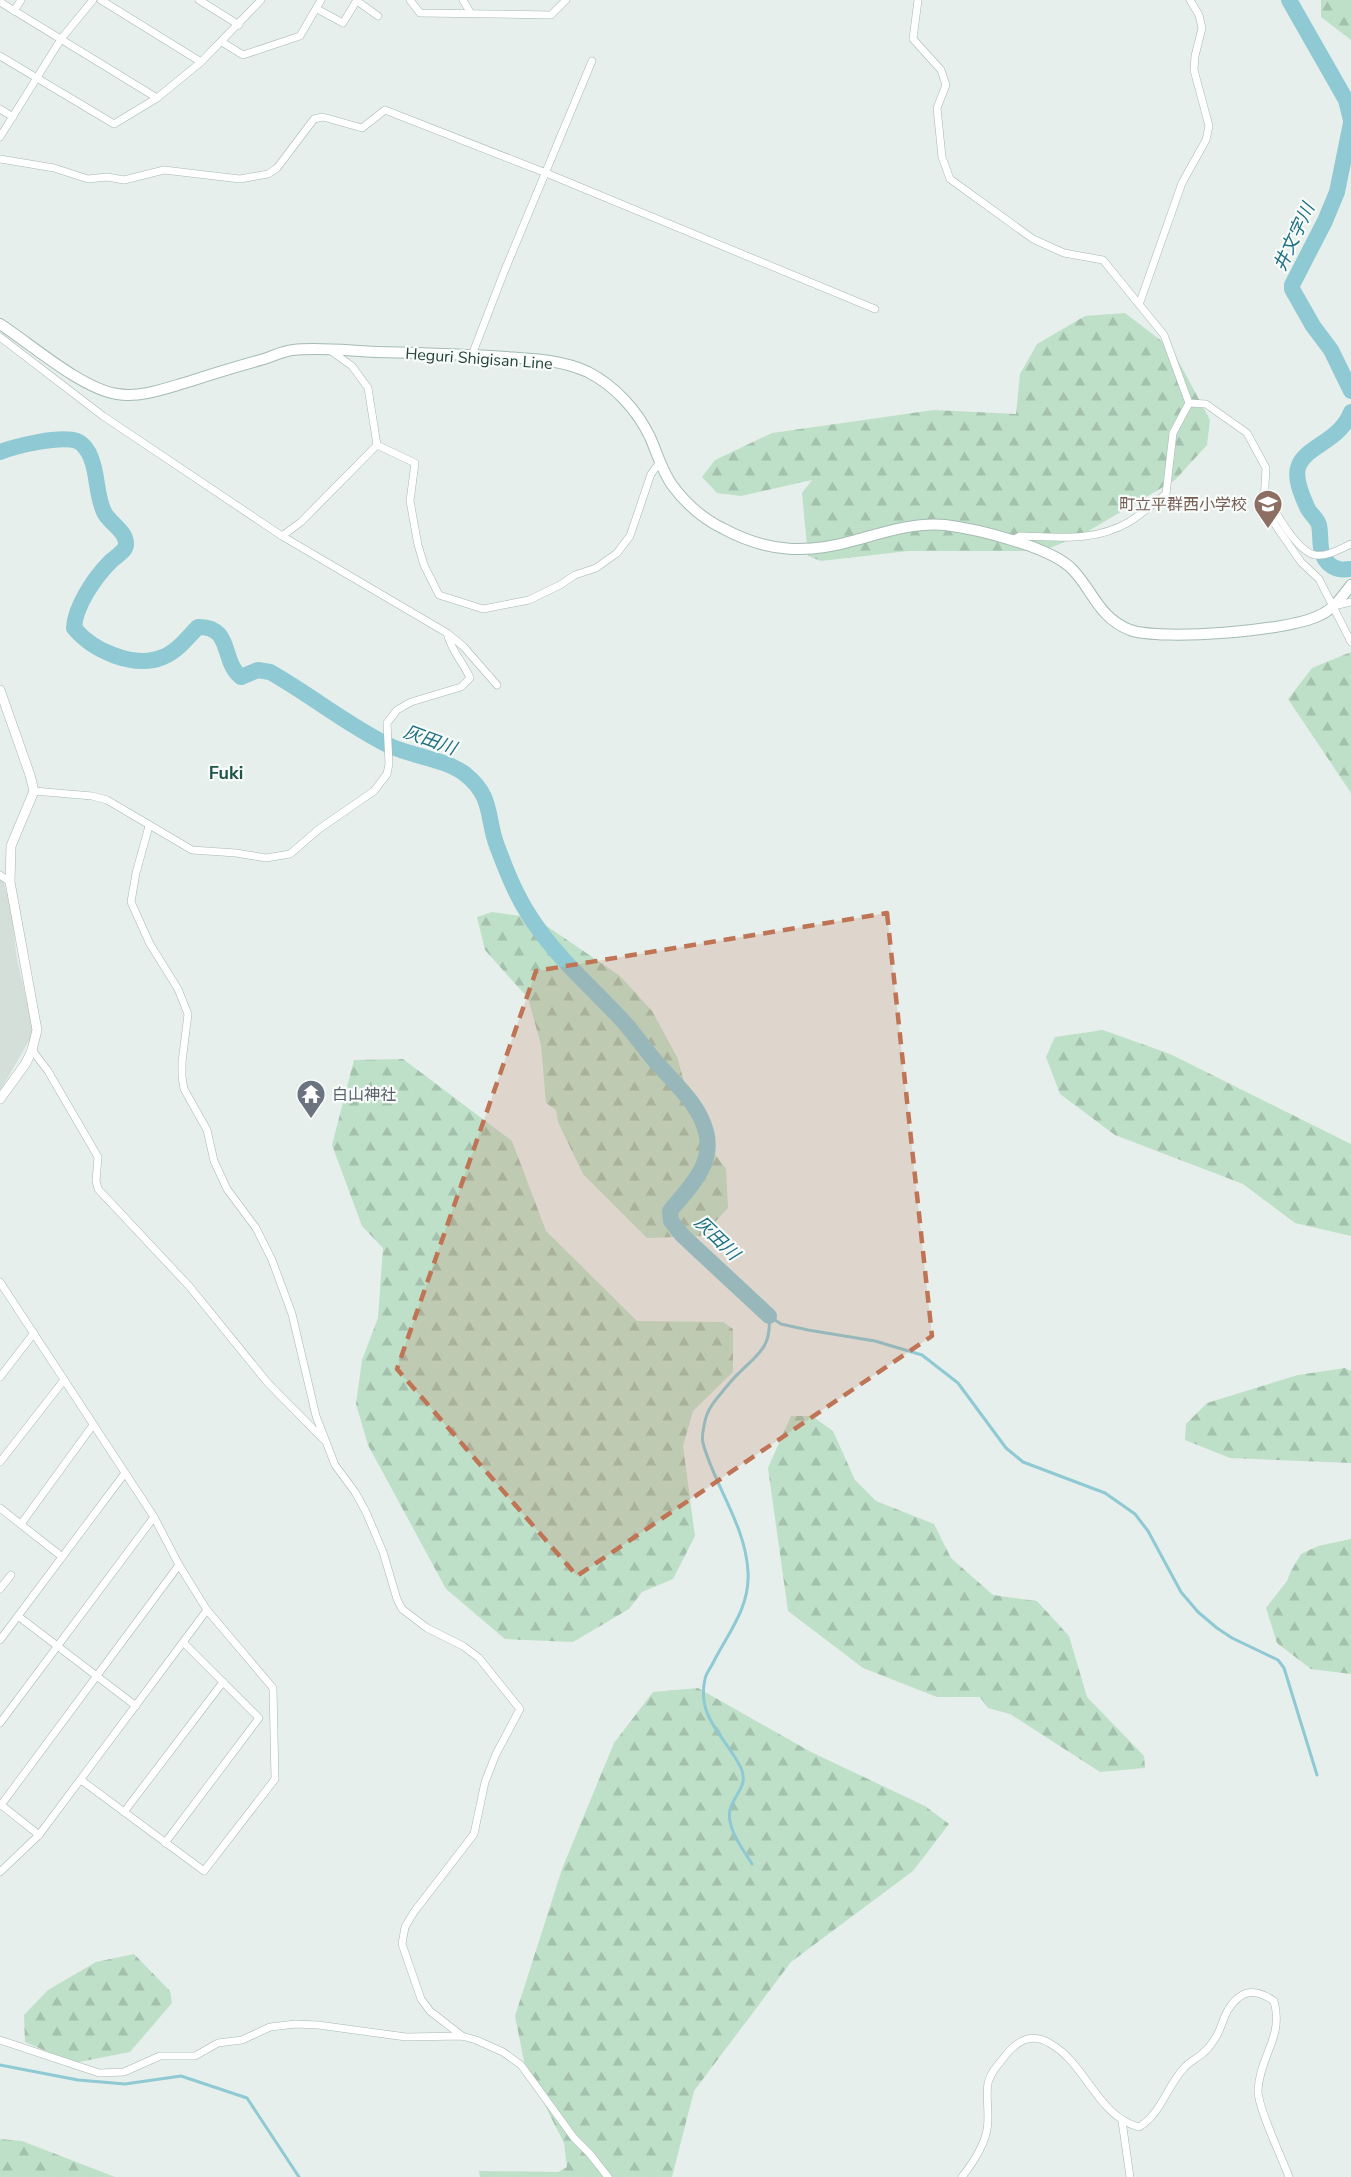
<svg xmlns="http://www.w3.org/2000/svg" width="1351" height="2177" font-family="'Nunito Sans','Noto Sans JP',sans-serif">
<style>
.built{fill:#d4dfda}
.forest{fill:url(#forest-firs)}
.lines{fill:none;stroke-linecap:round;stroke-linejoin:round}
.stream{stroke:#8ec9d4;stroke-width:3}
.river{stroke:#8ec9d4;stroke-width:16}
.minor-casing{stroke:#a8b8b2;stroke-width:8}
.tertiary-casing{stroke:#a8b8b2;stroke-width:10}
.secondary-casing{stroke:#a4bbb3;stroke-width:12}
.minor{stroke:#fff;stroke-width:7}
.tertiary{stroke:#fff;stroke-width:9}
.secondary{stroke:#fff;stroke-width:10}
.marked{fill:#c07456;fill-opacity:0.2;stroke:#c07456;stroke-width:4.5;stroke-dasharray:12 8;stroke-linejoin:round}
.labels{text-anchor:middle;stroke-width:4.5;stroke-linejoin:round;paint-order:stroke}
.street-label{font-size:16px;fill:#24423a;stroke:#f7fbf9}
.education-label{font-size:16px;fill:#785e54;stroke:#f7fbf9;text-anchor:end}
.worship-label{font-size:16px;fill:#5b616d;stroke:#f7fbf9;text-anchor:start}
.water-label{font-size:18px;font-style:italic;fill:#1c6f80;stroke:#f7fbf9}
.neighbourhood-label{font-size:18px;font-weight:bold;fill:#1f5548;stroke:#f7fbf9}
</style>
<defs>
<pattern id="forest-firs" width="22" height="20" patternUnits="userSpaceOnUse" patternTransform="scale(1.5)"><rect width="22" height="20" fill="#bfe0c8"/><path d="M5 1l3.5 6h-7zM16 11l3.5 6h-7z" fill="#a4c1ad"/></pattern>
</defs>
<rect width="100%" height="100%" fill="#e6efeb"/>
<!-- built -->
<path class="built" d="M0 878 3 880 11 909 17 959 34 1032 0 1091Z"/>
<!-- forest -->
<g class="forest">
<path d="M1321 0H1351V40L1321 17Z"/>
<path d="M1125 313 1172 349 1210 420 1207 445 1175 480 1080 536 1042 551H908L821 561 808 556 802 493 812 480 741 496 717 493 702 477 715 460 772 433 934 410 1016 414 1020 374 1037 344 1085 316Z"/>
<path d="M1351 652V793L1288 699 1312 668Z"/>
<path d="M492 912 535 918 620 976 652 1011 677 1057 699 1133 726 1169 728 1208 702 1236 647 1238 583 1174 558 1122 556 1110 546 1103 541 1045 528 998 485 950 477 917Z"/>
<path d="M1103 1030 1170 1054 1351 1144V1236L1295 1223 1243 1184 1115 1135 1060 1094 1046 1057 1055 1037Z"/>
<path d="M403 1059 512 1141 546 1231 637 1321 723 1322 733 1329V1372L693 1411 683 1446 695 1536 673 1579 642 1592 629 1609 573 1642 505 1639 446 1589 368 1445 356 1404 362 1360 378 1318 383 1248 362 1226 332 1145 354 1060Z"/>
<path d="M1345 1368 1351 1371V1463L1230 1458 1185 1440 1186 1424 1207 1403 1298 1375Z"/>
<path d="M791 1416H812L833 1431 855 1480 876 1501 934 1524 951 1558 993 1595 1037 1601 1069 1636 1087 1697 1144 1756 1145 1768 1100 1772 1010 1714 988 1708 980 1697H937L863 1668 788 1611 768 1468Z"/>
<path d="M1351 1539V1674L1311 1669 1277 1643 1266 1608 1287 1581 1291 1571 1301 1554 1318 1546Z"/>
<path d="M698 1688 811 1752 925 1806 949 1824 913 1871 791 1962 694 2091 672 2177H480L479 2171 558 2172 567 2167 564 2143 525 2066 515 2016 562 1869 614 1743 653 1692Z"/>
<path d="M134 1954 170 1991 172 2003 130 2052 74 2063 25 2042 24 2015 48 1990 96 1962Z"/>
<path d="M0 2139 22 2141 115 2177H0Z"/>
</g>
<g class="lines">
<!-- stream -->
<g class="stream">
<path d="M769 1316 781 1324 808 1330 875 1341 922 1355 958 1383 1006 1448 1023 1462 1105 1493 1135 1514 1148 1531 1181 1592 1198 1612 1217 1628 1232 1638 1278 1660 1284 1668 1317 1775"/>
<path d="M752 1864C743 1849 726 1828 730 1810 734 1794 749 1786 741 1768 726 1737 696 1718 705 1679 706 1673 710 1669 713 1663 728 1633 750 1608 748 1572 746 1526 714 1485 703 1443 701 1436 704 1427 705 1421 707 1411 712 1404 718 1397 725 1389 731 1380 739 1373 758 1354 772 1347 769 1316"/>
<path d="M0 2065 78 2080 125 2084 181 2076 247 2098 299 2177"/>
</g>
<!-- river -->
<g class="river">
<path d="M1289 0 1346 100 1351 120"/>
<path d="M1351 123 1337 192 1325 221 1292 285V289L1313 326 1331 350 1351 391"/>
<path d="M1351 412C1340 441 1307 446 1299 465 1293 478 1303 498 1308 509 1311 515 1317 518 1319 525 1322 539 1317 552 1329 564 1336 570 1342 570 1351 569"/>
<path d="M0 452C16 446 60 435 77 441 83 443 89 452 91 458 98 475 96 495 104 512 109 523 127 531 126 545 125 552 115 557 111 561 95 577 75 606 74 628 93 651 134 669 163 657 177 652 188 637 198 627 233 626 221 662 241 677L258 670 270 672C311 695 347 725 390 746 412 756 445 759 465 774 494 797 486 817 497 846 509 878 519 903 540 931 564 964 595 991 623 1021 633 1032 641 1044 651 1056 670 1080 699 1102 706 1132 715 1164 688 1189 670 1211L671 1221 683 1236 769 1316"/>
</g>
<!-- minor casing -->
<g class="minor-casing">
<g id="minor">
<path d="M101 0 201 62"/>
<path d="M199 0 239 25"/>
<path d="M410 0 420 13 551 15 566 0"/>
<path d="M463 0 470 12"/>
<path d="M918 0 913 39 941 70 946 85 937 108 942 157 950 179 1033 239 1064 253 1103 260 1164 335 1189 403"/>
<path d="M357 1 378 16"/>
<path d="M0 2 157 98"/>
<path d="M317 9 343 23 357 0"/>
<path d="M14 11 21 0"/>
<path d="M222 42 243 55 300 36 321 0"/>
<path d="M0 56 114 124 157 98 201 62 261 0"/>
<path d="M0 109 13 117"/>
<path d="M0 137 61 39 93 0"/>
<path d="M0 159 54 168 88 179 107 177 124 180 164 170 240 179 268 174 277 168 314 119 323 117 362 128 385 110 546 173 875 309"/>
<path d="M1140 302 1182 183 1206 140 1209 126 1194 70 1195 56 1202 28 1199 15 1190 0"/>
<path d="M0 337 103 416 282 536 447 633 463 646 497 685"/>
<path d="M331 351 352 366 368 388 377 445"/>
<path d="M472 355 504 272 592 61"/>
<path d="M1189 403 1206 404 1247 433 1266 468 1264 502 1276 526 1301 562 1319 579 1351 642"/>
<path d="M377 445 415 463 410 501 418 545 424 565 439 595 483 609 529 600 560 585 575 575 596 568 617 553 630 536 651 474 660 462"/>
<path d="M1265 493C1273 508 1297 552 1315 555 1327 557 1340 549 1351 544"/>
<path d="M282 536 301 522 377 445"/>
<path d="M1011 541 1020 536C1058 537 1095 542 1129 522 1142 514 1154 503 1166 494L1173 433 1189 403"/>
<path d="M1334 606 1351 602"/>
<path d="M34 791 92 796 107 800 192 850 236 853 266 858 290 854 319 829 374 791 387 774 389 764 387 723 397 710 411 702 461 687 470 678C462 660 452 653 447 633"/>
<path d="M149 826 136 873 131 902 150 944 178 989 188 1014 182 1062V1077L184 1089 207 1130 214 1161 227 1189 256 1228 272 1260 292 1314 316 1416 335 1465 355 1492 366 1512 383 1552 397 1599 402 1609 427 1628 463 1646 479 1658 520 1709 496 1754 485 1782 474 1834 414 1912 405 1927 402 1944 421 1999 430 2011 462 2036"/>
<path d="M0 875 10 882"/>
<path d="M32 1050 48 1071 98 1157 96 1181 98 1189 189 1286 267 1382 323 1439"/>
<path d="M0 1282 154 1517 179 1565 207 1610 273 1688 275 1779 204 1871 81 1780"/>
<path d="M0 1377 34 1333"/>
<path d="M0 1462 64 1380"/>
<path d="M0 1508 61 1556"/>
<path d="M21 1524 93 1425"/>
<path d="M0 1589 11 1575"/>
<path d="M18 1616 136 1706"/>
<path d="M0 1640 125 1473"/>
<path d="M0 1723 154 1517"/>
<path d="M0 1804 39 1835"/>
<path d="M1 1805 179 1565"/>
<path d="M124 1812 223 1682"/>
<path d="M165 1843 259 1718 184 1643"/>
<path d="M0 1872 39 1835 207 1610"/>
<path d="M0 2040 99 2073 124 2072 160 2056H195L218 2043 242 2040 270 2027 296 2024 318 2025 406 2037 462 2036 476 2040 503 2052 521 2065 574 2138 590 2154 608 2177"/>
<path d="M1122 2121 1130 2177"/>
<path d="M962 2177C972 2164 982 2150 986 2134 991 2118 985 2099 988 2083 990 2074 996 2067 1002 2060 1015 2042 1030 2031 1051 2044 1086 2064 1098 2117 1139 2127 1161 2114 1167 2086 1184 2068 1189 2062 1196 2059 1202 2054 1207 2050 1211 2045 1214 2040 1221 2031 1222 2020 1228 2010 1241 1989 1255 1988 1274 2001 1284 2037 1260 2055 1258 2090 1257 2106 1282 2158 1289 2177"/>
</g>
</g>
<!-- tertiary casing -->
<g class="tertiary-casing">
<path id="tertiary" d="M0 690 30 775 34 791 11 846 10 882 37 1030 32 1050 26 1063 0 1099"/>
</g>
<!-- secondary casing -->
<g class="secondary-casing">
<path id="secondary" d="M0 324C31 344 82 389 117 394 142 398 166 388 191 381 215 373 239 366 264 359 273 356 283 351 293 350 320 347 349 351 377 352 420 353 463 354 506 357 534 359 562 360 588 372 615 386 637 410 650 437 657 453 662 471 672 485 686 504 703 519 724 529 769 553 808 554 856 540 885 532 915 522 945 525 977 529 1052 547 1073 570 1093 591 1099 618 1130 630 1161 641 1288 631 1318 616 1333 610 1341 598 1351 585"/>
</g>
<!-- minor -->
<use href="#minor" class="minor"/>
<!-- tertiary -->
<use href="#tertiary" class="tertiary"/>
<!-- secondary -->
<use href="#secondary" class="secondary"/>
</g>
<!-- marked area -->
<path class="marked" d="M887 913 932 1336 577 1576 397 1369 536 971Z"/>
<!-- icons -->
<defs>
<g id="school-pin" transform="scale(1.5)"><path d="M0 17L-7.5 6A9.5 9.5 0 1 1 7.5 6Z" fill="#8d6e63" stroke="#f7fbf9"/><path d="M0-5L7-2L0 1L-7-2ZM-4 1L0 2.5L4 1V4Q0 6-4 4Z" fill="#fff"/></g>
<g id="temple-pin" transform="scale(1.5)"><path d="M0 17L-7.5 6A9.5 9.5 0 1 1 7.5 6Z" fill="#6b7280" stroke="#f7fbf9"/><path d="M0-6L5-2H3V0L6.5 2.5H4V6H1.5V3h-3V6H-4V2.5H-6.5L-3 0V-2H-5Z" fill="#fff"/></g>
</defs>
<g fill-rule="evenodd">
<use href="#school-pin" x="1268" y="504"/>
<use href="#temple-pin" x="311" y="1094"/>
</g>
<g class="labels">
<!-- street labels -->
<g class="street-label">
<text transform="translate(479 358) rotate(4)" y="6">Heguri Shigisan Line</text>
</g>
<!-- education labels -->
<g class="education-label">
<text x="1247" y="510">町立平群西小学校</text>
</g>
<!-- worship labels -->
<g class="worship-label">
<text x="332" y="1100">白山神社</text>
</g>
<!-- water labels -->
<g class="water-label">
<text transform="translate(1294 237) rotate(-65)" y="6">井文字川</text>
<text transform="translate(430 740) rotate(20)" y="6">灰田川</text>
<text transform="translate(717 1238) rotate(44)" y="6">灰田川</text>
</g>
<!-- neighbourhood labels -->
<g class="neighbourhood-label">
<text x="226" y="779">Fuki</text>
</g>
</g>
</svg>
